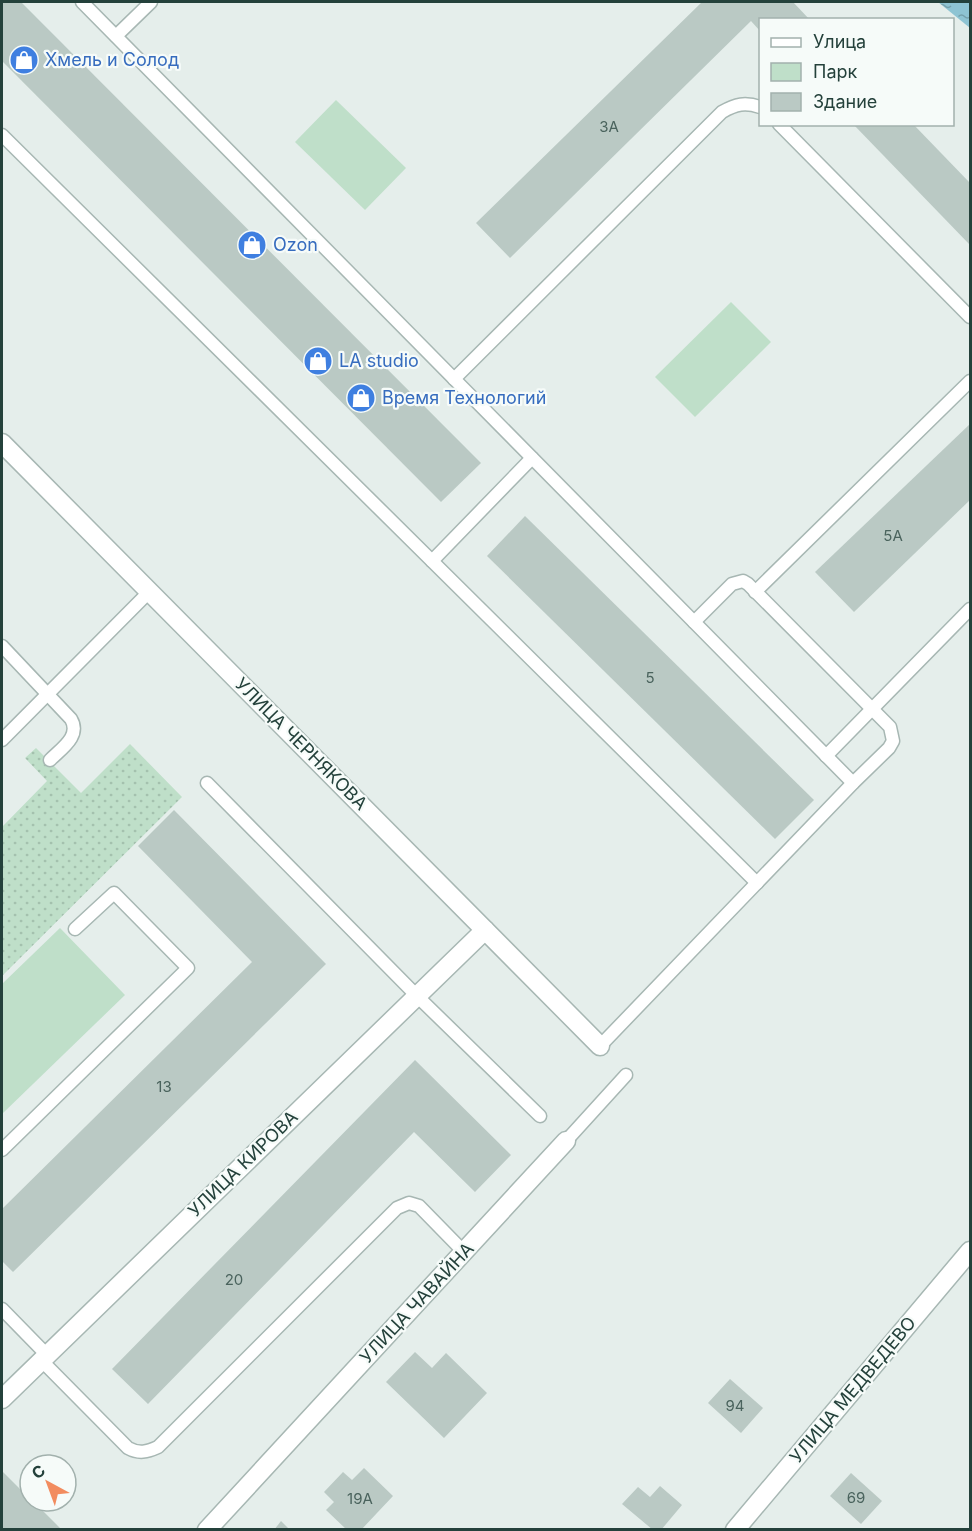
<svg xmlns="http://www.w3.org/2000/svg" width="972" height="1531" font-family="Inter,sans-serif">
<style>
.grass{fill:url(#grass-dots)}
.green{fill:#bfdfc9}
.water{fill:url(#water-ripples)}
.building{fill:#bac9c4}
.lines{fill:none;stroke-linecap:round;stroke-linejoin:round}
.service-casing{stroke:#a7b7b3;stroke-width:15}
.minor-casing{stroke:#a7b7b3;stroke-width:21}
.tertiary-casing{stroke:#a7b7b3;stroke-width:21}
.service{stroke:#fff;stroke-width:12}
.minor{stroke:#fff;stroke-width:18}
.tertiary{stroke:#fff;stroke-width:18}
.labels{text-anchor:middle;stroke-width:4.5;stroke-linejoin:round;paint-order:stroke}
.number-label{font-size:15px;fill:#4a635d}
.shop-label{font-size:18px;fill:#366cbe;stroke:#f6fbf9;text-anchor:start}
.street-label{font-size:18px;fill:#24413b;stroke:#f6fbf9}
</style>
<defs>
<pattern id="grass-dots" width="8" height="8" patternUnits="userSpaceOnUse" patternTransform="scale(1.5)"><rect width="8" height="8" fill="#bfdfc9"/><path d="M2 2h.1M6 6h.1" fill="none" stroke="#a4c1ae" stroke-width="1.8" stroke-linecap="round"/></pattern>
<pattern id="water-ripples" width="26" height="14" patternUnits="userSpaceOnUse" patternTransform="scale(1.5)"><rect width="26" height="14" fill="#8ec4d3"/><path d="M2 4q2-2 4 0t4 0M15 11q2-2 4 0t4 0" fill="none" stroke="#74a1ac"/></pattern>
</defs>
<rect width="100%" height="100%" fill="#e5eeeb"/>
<!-- grass -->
<path class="grass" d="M130 744 182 797 2 976V827L47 781 25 758 36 748 81 793Z"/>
<!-- green -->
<g class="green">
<path d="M336 100 406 168 365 210 295 142Z"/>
<path d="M731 302 771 342 695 417 655 377Z"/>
<path d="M60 928 125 995 2 1114V984Z"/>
</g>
<!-- water -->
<path class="water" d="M938 2H970V28Z"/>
<!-- building -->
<g class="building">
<path d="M2 2H21L481 463 441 502 2 61Z"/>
<path d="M702 2H793L810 20H760V31L751 21 510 258 476 223Z"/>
<path d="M853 124H913L970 183V245Z"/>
<path d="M970 424V500L854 612 815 572Z"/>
<path d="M525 516 814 800 775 839 487 556Z"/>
<path d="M174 810 326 964 13 1272 2 1261V1209L252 962 138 846Z"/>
<path d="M415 1060 511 1155 475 1192 414 1132 148 1404 112 1369Z"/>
<path d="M415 1352 432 1368 446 1353 487 1393 444 1438 386 1382Z"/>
<path d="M730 1379 763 1408 741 1433 708 1403Z"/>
<path d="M364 1468 393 1496 361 1530H347L326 1510 334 1502 324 1492 343 1472 352 1480Z"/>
<path d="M2 1471 30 1499V1501H33L62 1530H2Z"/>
<path d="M851 1473 882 1501 861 1524 830 1496Z"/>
<path d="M660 1486 682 1505 661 1530H653L622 1504 638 1487 650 1497Z"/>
<path d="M281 1521 290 1530H274Z"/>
</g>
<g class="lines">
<!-- service casing -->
<g class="service-casing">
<g id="service">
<path d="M82 2 853 783"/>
<path d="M116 36 151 2"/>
<path d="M779 124 970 317"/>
<path d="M2 135 757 883"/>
<path d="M454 379 722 112C736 104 745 102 760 107"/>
<path d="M432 561 532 458"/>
<path d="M755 592 970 381"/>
<path d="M2 646 71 719C81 736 62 748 50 760"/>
<path d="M2 740 149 592"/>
<path d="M826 756 970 609"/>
<path d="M207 783 417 996 540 1116"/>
<path d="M600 1046 853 783 889 748 893 741 890 727 748 584 743 581 732 584 694 622"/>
<path d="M566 1141 626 1075"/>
<path d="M2 1150 188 968 114 893 75 929"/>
<path d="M2 1309 47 1355"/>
<path d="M41 1360 128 1448C139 1454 147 1452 158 1447L397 1208 409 1203 419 1206 464 1252"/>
</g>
</g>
<!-- minor casing -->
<g class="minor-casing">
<g id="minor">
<path d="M2 443 600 1046"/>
<path d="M2 1399 485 930"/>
<path d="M207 1530 566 1141"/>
</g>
</g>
<!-- tertiary casing -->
<g class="tertiary-casing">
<path id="tertiary" d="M735 1530 970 1251"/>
</g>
<!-- service -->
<use href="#service" class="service"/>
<!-- minor -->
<use href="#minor" class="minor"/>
<!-- tertiary -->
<use href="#tertiary" class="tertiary"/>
</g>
<!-- icons -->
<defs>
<g id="shop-disc" transform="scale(1.5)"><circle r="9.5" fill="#3f7fe0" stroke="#f6fbf9"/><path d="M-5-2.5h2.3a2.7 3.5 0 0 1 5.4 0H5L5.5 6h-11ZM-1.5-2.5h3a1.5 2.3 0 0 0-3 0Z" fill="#fff"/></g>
</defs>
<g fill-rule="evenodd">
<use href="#shop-disc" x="24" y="60"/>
<use href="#shop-disc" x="252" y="245"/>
<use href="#shop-disc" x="318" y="361"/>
<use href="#shop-disc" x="361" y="398"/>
</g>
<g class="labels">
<!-- number labels -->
<g class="number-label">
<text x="609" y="132">3А</text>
<text x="893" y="541">5А</text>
<text x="650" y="683">5</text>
<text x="164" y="1092">13</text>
<text x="234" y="1285">20</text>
<text x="735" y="1411">94</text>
<text x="856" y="1503">69</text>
<text x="360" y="1504">19А</text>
</g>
<!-- shop labels -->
<g class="shop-label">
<text x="45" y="66">Хмель и Солод</text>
<text x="273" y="251">Ozon</text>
<text x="339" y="367">LА studio</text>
<text x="382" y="404">Время Технологий</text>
</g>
<!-- street labels -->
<g class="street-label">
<text transform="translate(301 744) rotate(45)" y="6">УЛИЦА ЧЕРНЯКОВА</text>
<text transform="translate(243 1164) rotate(-44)" y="6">УЛИЦА КИРОВА</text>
<text transform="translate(417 1303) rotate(-47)" y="6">УЛИЦА ЧАВАЙНА</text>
<text transform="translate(853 1390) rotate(-50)" y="6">УЛИЦА МЕДВЕДЕВО</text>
</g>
</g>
<!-- border -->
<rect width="972" height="1531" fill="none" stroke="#24413b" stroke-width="6"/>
<!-- legend -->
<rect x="759" y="18" width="195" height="108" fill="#f6fbf9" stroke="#a2b1ad" stroke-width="1.5"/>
<rect x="771" y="38" width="30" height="9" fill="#ffffff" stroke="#a2b1ad" stroke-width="1.5"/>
<text x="813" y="48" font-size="18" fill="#24413b">Улица</text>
<rect x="771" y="63" width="30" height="18" fill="#bfdfc9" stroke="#a2b1ad" stroke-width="1.5"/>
<text x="813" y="78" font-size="18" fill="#24413b">Парк</text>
<rect x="771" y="93" width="30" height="18" fill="#bac9c4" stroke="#a2b1ad" stroke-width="1.5"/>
<text x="813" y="108" font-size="18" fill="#24413b">Здание</text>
<!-- north arrow -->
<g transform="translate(48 1483) rotate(319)"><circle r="28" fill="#f6fbf9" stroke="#a2b1ad" stroke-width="1.5"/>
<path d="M0-4.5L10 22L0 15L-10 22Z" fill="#f28c5f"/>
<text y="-9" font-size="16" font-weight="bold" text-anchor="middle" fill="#24413b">С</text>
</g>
</svg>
